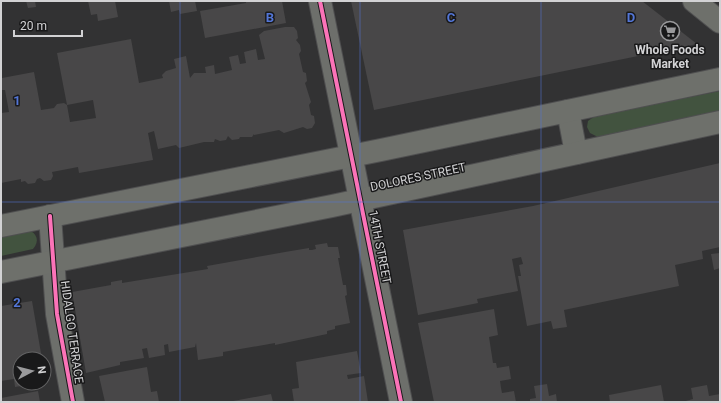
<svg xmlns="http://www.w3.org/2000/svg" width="721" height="403" font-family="Roboto,sans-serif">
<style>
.green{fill:#42533f}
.building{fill:#484748}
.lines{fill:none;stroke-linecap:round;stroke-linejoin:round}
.minor-casing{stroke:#4f4f50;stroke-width:24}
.major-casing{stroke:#4f4f50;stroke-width:24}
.minor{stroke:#6d6f6b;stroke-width:22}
.major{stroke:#6e706b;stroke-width:22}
.cycleway-casing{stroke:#19191a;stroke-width:6}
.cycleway{stroke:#fb73b8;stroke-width:4}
.grid{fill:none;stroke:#5376d7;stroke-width:1;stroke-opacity:0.55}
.labels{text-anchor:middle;stroke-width:3;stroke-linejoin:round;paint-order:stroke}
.poi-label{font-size:12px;font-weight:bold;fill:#d2d2d4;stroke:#19191a}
.street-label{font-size:12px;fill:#d2d2d4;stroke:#19191a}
.grid-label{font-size:13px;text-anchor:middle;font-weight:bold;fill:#5376d7;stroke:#19191a;stroke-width:3;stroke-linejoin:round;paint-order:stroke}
</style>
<rect width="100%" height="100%" fill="#323233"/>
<!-- green -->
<g class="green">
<path d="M720 91V112L598 137 590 133 587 127 588 121 595 116Z"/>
<path d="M28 230C37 233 40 241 33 249L1 256V235Z"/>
</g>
<!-- building -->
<g class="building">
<path d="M26 1H35L36 7 28 8Z"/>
<path d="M88 1H115L118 17 98 21 97 14 91 15Z"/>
<path d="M169 1H195L197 11 180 14 179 10 171 12Z"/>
<path d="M246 1H282L286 23 205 38 200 11 246 3Z"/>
<path d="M351 1H642L697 44 374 110Z"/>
<path d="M285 27H294L297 31 298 38 296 40 300 45 301 51 299 54 303 72 306 73 307 81 305 83 311 102 309 105 311 115 314 116 315 123 312 128 307 129 303 127 284 133 279 130 254 135V134L252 137H240L239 139 232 140 228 136 226 140 220 141 215 139 214 142H204L179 148 176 145 158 149 154 131 148 133 153 160 79 173 78 167 52 172 53 176 51 180 44 181 40 178 37 179 35 183 28 184 25 181 21 182V179L1 183V113L9 112 5 90H1V75L2 78 34 72 41 110 54 108 57 104 64 103 67 105 70 122 96 118 93 100 67 105 57 53 131 39 139 83 163 78 162 75 166 71 176 68 174 59 186 56 190 78 194 73H206L205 67 214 65 215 74 232 70 229 57 238 55 240 64 246 63 244 52 256 49 258 60 265 59 259 35 264 31Z"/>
<path d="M720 163V247L702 251 703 259 675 265 679 286 564 310 567 327 553 329 551 321 527 326 518 276H521L519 265 523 264 521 257 512 259 518 291 477 299 478 303 418 315 403 230 533 206Z"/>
<path d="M327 243 328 247H338L340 258H338L343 285H346L347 295 345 296 350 323 335 326V329L327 331V334L275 345V343L223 352V356L198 360 196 343 195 347 169 352 168 344 164 345 165 355 149 358 147 348 142 349 144 358 120 362V365L86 373 72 292 111 285V282L122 280V283L208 269 207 266 285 252 309 248V250H312L316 249 315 245Z"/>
<path d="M720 253V268L714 270 711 254Z"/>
<path d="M32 301 42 359H20V383L34 384 15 387 14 379 1 381V306Z"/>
<path d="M494 309 498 335 489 337 493 363H496L497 368 509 366 511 379 500 381 501 388 502 393 514 391 516 402H434L418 323Z"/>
<path d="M357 351 361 373 347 375 348 379 364 376 368 402H294L292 389 299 388 296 362Z"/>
<path d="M147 367 151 392 157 391 159 402H105L99 376Z"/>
<path d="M547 384 549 396 556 394 557 402H530V399L536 398 534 386Z"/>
<path d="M661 385 664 402H610L609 395Z"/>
<path d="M707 385 709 396 720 394V402H682L693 399 691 388Z"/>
<path d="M38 391 40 402H1V398Z"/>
<path d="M271 394 273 402H233V401Z"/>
</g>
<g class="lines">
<!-- minor casing -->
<g class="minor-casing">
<g id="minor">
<path d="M320 1 401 402"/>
<path d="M50 216 57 314 73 402"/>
</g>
</g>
<!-- major casing -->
<g class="major-casing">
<g id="major">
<path d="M694 1 720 22"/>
<path d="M568 111 576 153"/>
<path d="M1 226 381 150 720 79"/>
<path d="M1 272 332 206 720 122"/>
</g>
</g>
<!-- minor -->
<use href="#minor" class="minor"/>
<!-- major -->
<use href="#major" class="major"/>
<!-- cycleway casing -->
<g class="cycleway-casing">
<g id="cycleway">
<path d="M320 1 401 402"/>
<path d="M50 216 57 314 73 402"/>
</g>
</g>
<!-- cycleway -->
<use href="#cycleway" class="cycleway"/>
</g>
<!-- grid -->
<path class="grid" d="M180 1V402M360 1V402M541 1V402M1 202H720"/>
<!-- icons -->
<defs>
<g id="supermarket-ring" transform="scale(1)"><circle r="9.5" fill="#19191a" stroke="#9a9a9c" stroke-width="1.5"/><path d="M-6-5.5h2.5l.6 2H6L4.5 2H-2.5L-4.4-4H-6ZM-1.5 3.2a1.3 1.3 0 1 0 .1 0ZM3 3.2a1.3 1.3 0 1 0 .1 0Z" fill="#9a9a9c"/></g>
</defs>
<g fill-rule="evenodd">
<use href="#supermarket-ring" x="670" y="31"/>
</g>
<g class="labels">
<!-- poi labels -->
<g class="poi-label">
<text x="670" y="54">Whole Foods<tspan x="670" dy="14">Market</tspan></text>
</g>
<!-- street labels -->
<g class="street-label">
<text transform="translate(418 177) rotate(-12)" y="4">DOLORES STREET</text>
<text transform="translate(380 247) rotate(79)" y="4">14TH STREET</text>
<text transform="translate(72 332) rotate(82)" y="4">HIDALGO TERRACE</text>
</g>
</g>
<g class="grid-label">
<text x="270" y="22">B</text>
<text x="451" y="22">C</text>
<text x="631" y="22">D</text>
<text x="17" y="105">1</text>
<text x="17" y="307">2</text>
</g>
<!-- border -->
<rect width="721" height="403" fill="none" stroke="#d2d2d4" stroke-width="4"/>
<!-- north arrow -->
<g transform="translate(32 371) rotate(83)"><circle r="19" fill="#19191a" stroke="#636364"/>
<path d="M0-3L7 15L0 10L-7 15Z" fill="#9a9a9c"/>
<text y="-6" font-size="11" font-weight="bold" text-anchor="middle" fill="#d2d2d4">N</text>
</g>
<!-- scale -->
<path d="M14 30v6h68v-6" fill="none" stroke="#d2d2d4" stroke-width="2"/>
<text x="20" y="30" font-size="12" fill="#d2d2d4" stroke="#19191a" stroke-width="3" paint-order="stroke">20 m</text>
</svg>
